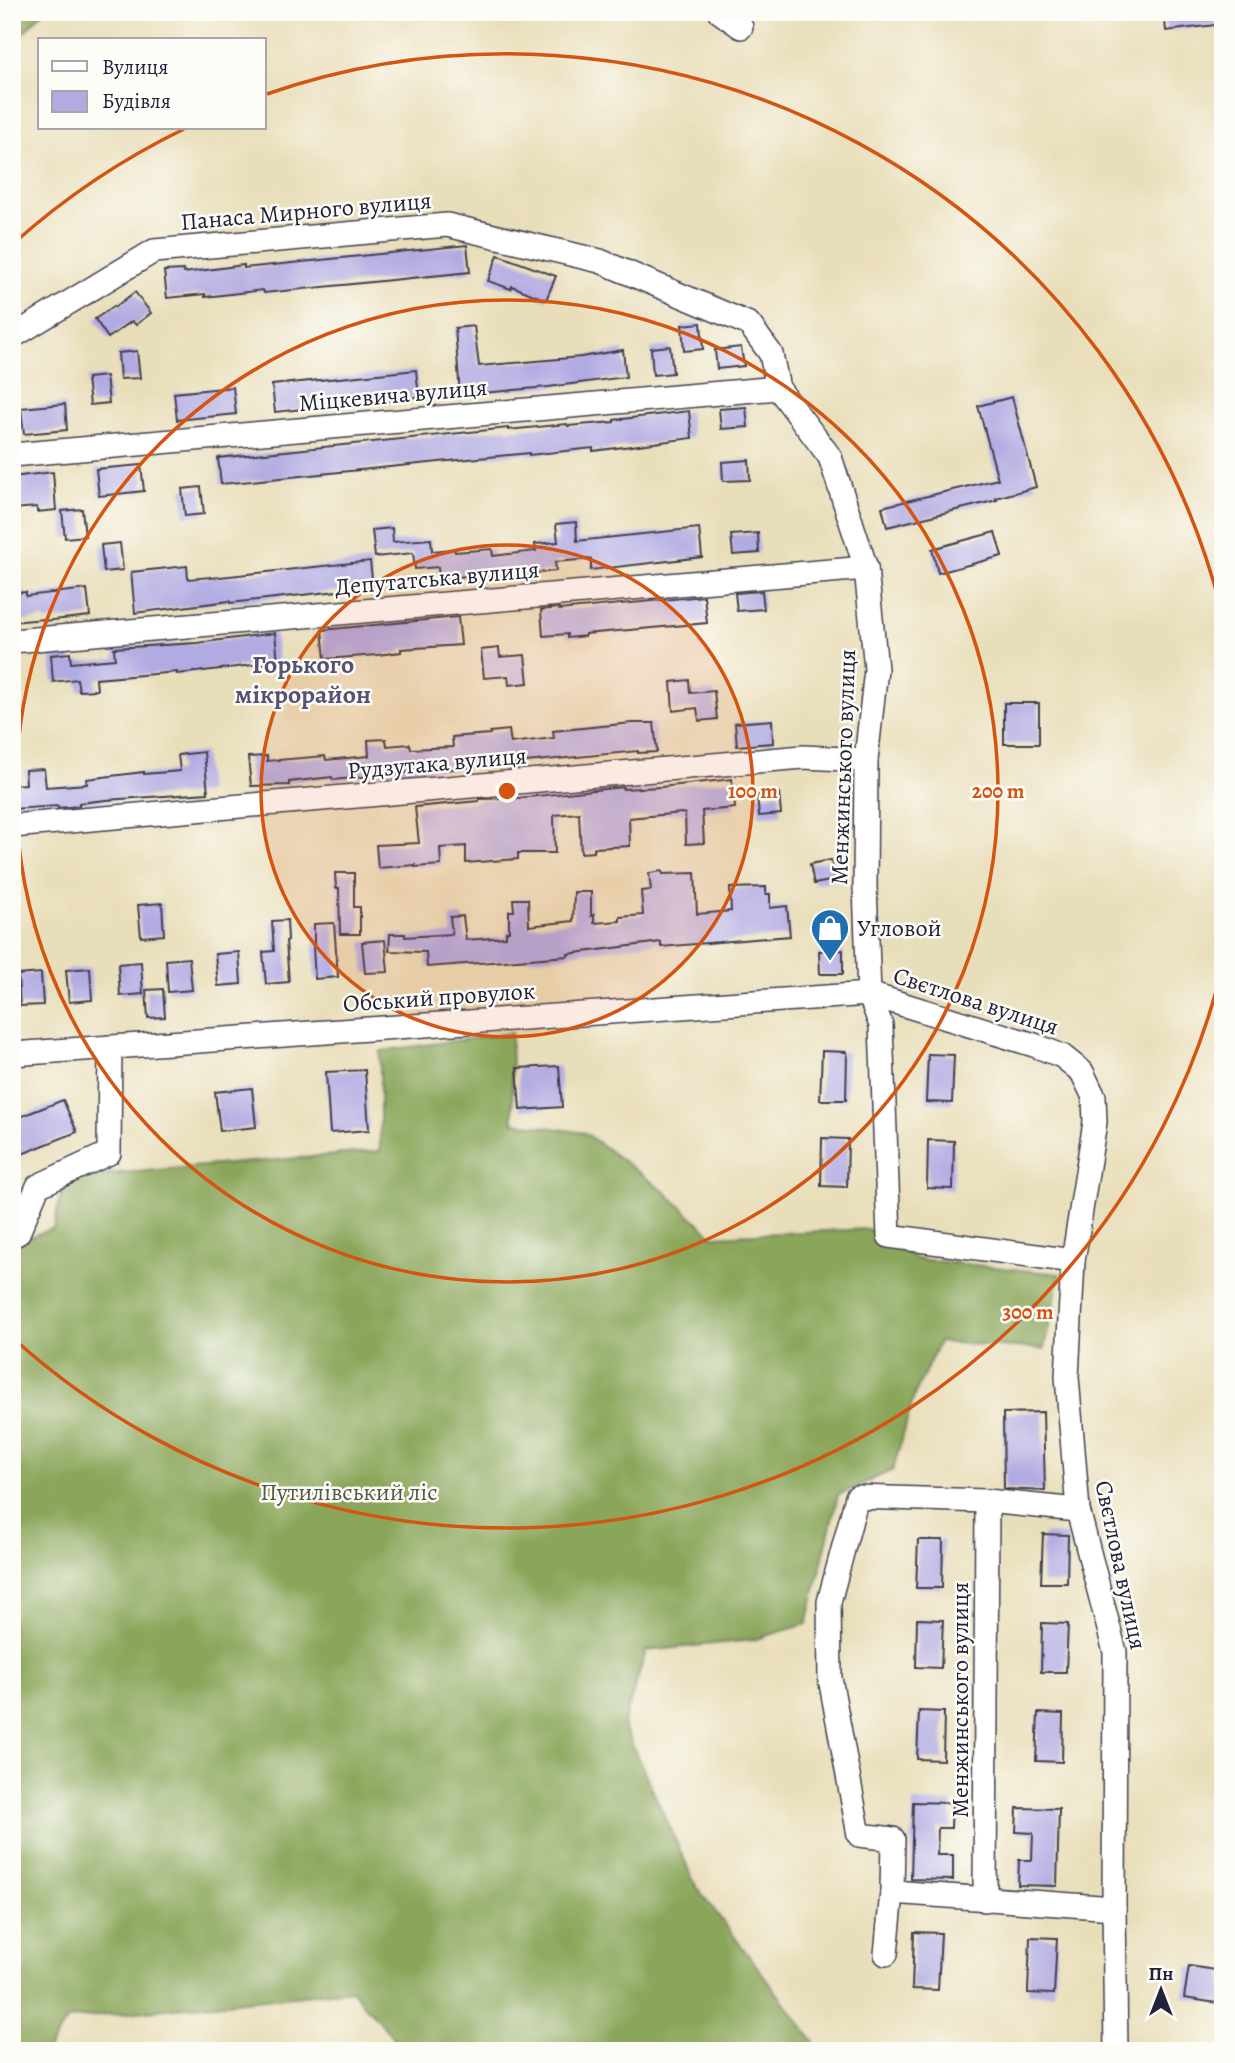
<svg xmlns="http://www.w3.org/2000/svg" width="1235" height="2063" font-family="Alegreya,serif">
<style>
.forest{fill:#8aa65a;stroke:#56644a;stroke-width:2}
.building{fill:#b2abe2}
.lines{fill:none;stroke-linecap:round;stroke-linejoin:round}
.minor-casing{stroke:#403e4e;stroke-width:26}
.minor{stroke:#fff;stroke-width:23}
.ring{fill:none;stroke:#d45411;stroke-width:3.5}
.labels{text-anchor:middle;stroke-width:5;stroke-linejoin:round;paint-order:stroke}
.street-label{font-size:24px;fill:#22223b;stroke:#fdfcf7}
.poi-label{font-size:24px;fill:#22223b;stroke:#fdfcf7;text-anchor:start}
.park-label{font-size:24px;fill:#535949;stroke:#fdfcf7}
.neighbourhood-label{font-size:26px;font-weight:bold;fill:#545275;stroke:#fdfcf7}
.centre{fill:#d45411;stroke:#fdfcf7;stroke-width:3.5}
.ring-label{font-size:21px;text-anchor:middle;font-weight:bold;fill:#d45411;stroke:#fdfcf7;stroke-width:5;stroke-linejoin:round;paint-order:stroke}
</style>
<rect width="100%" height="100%" fill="#fdfcf7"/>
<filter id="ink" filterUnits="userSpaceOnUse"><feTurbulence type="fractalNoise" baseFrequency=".0143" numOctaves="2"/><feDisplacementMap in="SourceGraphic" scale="14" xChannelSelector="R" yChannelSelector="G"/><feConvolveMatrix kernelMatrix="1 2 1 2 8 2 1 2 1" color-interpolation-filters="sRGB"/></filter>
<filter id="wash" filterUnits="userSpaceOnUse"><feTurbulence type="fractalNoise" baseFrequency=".00686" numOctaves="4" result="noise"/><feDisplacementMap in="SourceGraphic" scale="28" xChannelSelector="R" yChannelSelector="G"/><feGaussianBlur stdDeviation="1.57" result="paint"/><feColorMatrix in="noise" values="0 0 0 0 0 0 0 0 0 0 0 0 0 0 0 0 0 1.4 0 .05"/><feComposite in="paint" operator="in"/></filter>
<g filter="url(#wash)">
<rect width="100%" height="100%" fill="#e9deba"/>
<!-- forest -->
<g class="forest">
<path d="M12 12H43L12 45Z"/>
<path d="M511 1033 513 1122 585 1133 664 1191 713 1236 868 1229 916 1259 1060 1274 1044 1349 939 1342 915 1393 893 1470 838 1495 807 1624 752 1640 646 1651 623 1725 696 1886 821 2051H396L400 2045 351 1990 68 2019 47 2051H12V1243L54 1228 64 1178 380 1151V1051Z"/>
</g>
<g id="blocks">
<!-- building -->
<g class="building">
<path d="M1164 12H1223V24L1166 31Z"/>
<path d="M467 245 470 272 264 293 263 290 205 297V294L167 298 164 271 183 270 184 273 244 265V268Z"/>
<path d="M498 255 556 276 546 300 512 286 511 289 488 281Z"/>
<path d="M135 292 151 313 136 325 132 321 108 338 95 319 114 306 115 307Z"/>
<path d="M701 323 703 349 684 351 682 325Z"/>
<path d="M474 326 479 366 581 357 623 350 626 377 548 387 460 395 455 328Z"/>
<path d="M670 346 673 373 653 375 651 348Z"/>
<path d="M741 347 744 366 717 369 715 350Z"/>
<path d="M137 351 140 378 120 379 118 353Z"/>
<path d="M416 370 419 397 275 412 272 385Z"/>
<path d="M106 376 109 403 90 405 87 378Z"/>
<path d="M233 387 236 414 177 420 174 393Z"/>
<path d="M1012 397 1036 487 996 498 997 500 887 527 882 507 998 479 978 406Z"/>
<path d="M65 404 67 430 24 434 21 408Z"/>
<path d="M746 407 748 427 721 429 719 409Z"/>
<path d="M689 411 692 438 593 451V448L529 455V453L221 484 218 458 508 428V430L567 424 568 426 614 422V420Z"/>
<path d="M749 460 750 480 723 481 722 462Z"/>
<path d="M141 465 144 491 99 496 96 469Z"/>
<path d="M53 472 56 510 37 512V507L12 509V477Z"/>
<path d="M201 487 204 514 185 516 182 489Z"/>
<path d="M82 509 85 536 65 538 62 511Z"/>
<path d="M576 522 577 541 699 528 702 557 591 570V559L555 562 556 571 517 575V577L501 579V577L477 579 476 575 439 579 438 567 415 569 413 553 375 557 372 530 392 528 393 542 431 539 432 551 454 549 455 552 492 549 493 556 536 551 535 544 558 542 556 524Z"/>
<path d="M995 532 1002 556 938 573 932 549Z"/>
<path d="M758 533 759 553 733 555 731 535Z"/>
<path d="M120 543 123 570 104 572 101 545Z"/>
<path d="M370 561 373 587 230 603V601L135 613 131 572 187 566 188 579 211 577V578Z"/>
<path d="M87 589 90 616 44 621V619L12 622V593L26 592V596Z"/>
<path d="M762 591 764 609 737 611 735 593Z"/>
<path d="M704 596 707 623 585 634V636L567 638V634L543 636 541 610 559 608V610Z"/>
<path d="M458 617 461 645 401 649V652L377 655 325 659 322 630Z"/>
<path d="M275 633 278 662 195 672 177 674V672L96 679 97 690 79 691 77 679 53 682 51 655 70 653 71 663 115 659 114 648 197 643Z"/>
<path d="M499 648 500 657 525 655 528 683 509 685 508 676 484 678 481 650Z"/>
<path d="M689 680 690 693 714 691 717 719 699 721 697 708 673 711 671 682Z"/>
<rect x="1004" y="703" width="35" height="41"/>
<path d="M772 720 773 743 737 746 735 723Z"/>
<path d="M632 723H654L657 752 638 753V751L455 769 413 771V772L333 780 332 777 289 782V785L251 786 248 757 267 756V761L325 756 326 760 369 756 368 740 386 739 387 746 410 744 411 749 453 747 452 737 490 734V732L509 730 511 743 554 738 553 731Z"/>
<path d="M204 752 208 793 106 800 79 803V806L58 808V806L12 809V785L26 784 25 770 44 769 46 787 87 784 86 779 144 772V774L180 771 178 755Z"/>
<path d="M732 779 735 808 702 811 704 843 686 844 685 814 682 813 629 818 630 846 594 848V852L581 853 579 813 554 815 555 853H518V859L466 863V846L440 848 441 865 415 867V865L378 868 376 845 419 843 415 807 479 801V799L518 798 623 787V789L661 787Z"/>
<path d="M779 793 781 814 759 816 757 795Z"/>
<path d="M831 860 835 880 814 884 810 864Z"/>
<path d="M662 871 663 874 695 873 697 914 731 911 730 888 766 887V894H770V908L787 906 790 936 661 947V942L568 954V956L427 967 426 952 389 951 390 934H405V937L452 934 450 917 463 916 466 940 506 937V932L509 931V911H514L513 899H528L529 926 573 921 574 892H591V916L594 915V923L620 921V917L643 915 641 891 651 890 649 873Z"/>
<path d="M335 873H354V907H360V934H340L339 888H336Z"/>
<path d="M162 903 164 935 141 937 138 905Z"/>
<path d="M287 920 288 940 286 941 289 982 266 984 263 952 274 951 272 921Z"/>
<path d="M334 923 338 977 315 979 313 947H314V924Z"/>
<path d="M385 940 388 972 365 973 362 942Z"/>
<path d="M843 950V974H820L819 951Z"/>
<path d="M239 952 241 984 218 986 215 954Z"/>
<path d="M189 958 192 990 168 992 166 960Z"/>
<path d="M141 962 143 994 120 996 118 964Z"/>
<path d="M90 968 92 1000 69 1002 66 970Z"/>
<path d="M41 973 43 1005 20 1006 18 975Z"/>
<path d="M163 989 165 1017 148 1018 146 990Z"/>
<path d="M822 1051 847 1052 846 1100H820Z"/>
<path d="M928 1054 954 1055 952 1103 926 1102Z"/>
<path d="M559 1066 562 1107 520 1110 517 1068Z"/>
<path d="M365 1070 369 1130 330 1133 326 1072Z"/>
<path d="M252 1088 256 1127 220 1131 215 1092Z"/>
<path d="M63 1100 77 1132 12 1158V1120Z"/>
<path d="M822 1138 848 1139 847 1187 821 1186Z"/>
<path d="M928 1140 954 1141 953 1189 927 1188Z"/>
<path d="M1043 1412 1045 1491 1004 1489 1003 1413Z"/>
<path d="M1043 1534 1068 1535 1067 1583H1041Z"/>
<path d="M918 1540H943L942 1588H916Z"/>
<path d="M917 1619 943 1620 941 1668 916 1667Z"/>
<path d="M1042 1623 1068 1624 1066 1672H1041Z"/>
<path d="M919 1711 944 1712 943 1760 917 1759Z"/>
<path d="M1038 1713 1063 1714 1062 1762 1036 1761Z"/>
<path d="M913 1802 952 1803 951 1828H938L937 1855H953V1880L911 1879Z"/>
<path d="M1017 1808 1059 1809 1057 1886 1018 1885 1019 1860H1032L1033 1833 1016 1832Z"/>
<path d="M914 1932 941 1933 938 1990 912 1989Z"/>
<path d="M1030 1937 1057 1938 1054 1994 1028 1993Z"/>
<path d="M1189 1966 1223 1971V2004L1184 1998Z"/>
</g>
</g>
</g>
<g filter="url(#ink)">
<use href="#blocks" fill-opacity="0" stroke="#403e4e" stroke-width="2"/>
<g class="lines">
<!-- minor casing -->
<g class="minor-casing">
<g id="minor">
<path d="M720 12 741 27"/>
<path d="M12 337 154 251 447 225 600 261 749 324 771 354 778 388 830 457 866 568 876 669 866 760 865 886 869 994 881 1025 889 1236 1073 1261"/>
<path d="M12 455 778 388"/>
<path d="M12 641 866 568"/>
<path d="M12 826 803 757 866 760"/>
<path d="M12 1054 869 994 1034 1045 1062 1056 1082 1072 1094 1097 1095 1122 1073 1261 1067 1377 1078 1510 1115 1652 1114 1908 1116 2051"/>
<path d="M12 1236 18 1233 38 1186 109 1153 110 1047"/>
<path d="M892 1892 1114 1908"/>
<path d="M985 1900 987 1501"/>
<path d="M886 1954 892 1892 893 1839 859 1835 830 1678 829 1602 857 1497 987 1501 1078 1510"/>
</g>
</g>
<!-- minor -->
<use href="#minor" class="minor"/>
</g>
</g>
<!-- distance rings -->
<circle cx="507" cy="791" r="246" fill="#d45411" fill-opacity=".12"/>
<g class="ring">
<circle cx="507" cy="791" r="246"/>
<circle cx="507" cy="791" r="491"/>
<path d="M1222 969A737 737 0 0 1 14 1339M14 243A737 737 0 0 1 184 129M267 94A737 737 0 0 1 1222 613"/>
</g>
<!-- icons -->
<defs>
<g id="shop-pin" transform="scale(2.0125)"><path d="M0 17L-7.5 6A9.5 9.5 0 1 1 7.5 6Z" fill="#1f6fb2" stroke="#fdfcf7"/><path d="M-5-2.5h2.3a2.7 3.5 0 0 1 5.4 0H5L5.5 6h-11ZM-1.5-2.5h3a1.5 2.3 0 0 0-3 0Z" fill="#fff"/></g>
</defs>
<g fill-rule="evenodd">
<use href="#shop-pin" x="830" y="928"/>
</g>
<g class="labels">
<!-- street labels -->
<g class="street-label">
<text transform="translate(306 211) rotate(-5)" y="8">Панаса Мирного вулиця</text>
<text transform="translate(393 395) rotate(-5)" y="8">Міцкевича вулиця</text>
<text transform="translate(437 578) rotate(-5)" y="8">Депутатська вулиця</text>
<text transform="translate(437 763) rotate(-5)" y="8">Рудзутака вулиця</text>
<text transform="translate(843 767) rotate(-88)" y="8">Менжинського вулиця</text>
<text transform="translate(439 997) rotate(-4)" y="8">Обський провулок</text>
<text transform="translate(976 1001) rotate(18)" y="8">Свєтлова вулиця</text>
<text transform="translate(1121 1565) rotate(78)" y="8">Свєтлова вулиця</text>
<text transform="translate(960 1700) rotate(-90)" y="8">Менжинського вулиця</text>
</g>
<!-- poi labels -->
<g class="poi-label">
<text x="857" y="936">Угловой</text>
</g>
<!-- park labels -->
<g class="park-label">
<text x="349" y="1500">Путилівський ліс</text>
</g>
<!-- neighbourhood labels -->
<g class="neighbourhood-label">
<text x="303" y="673">Горького<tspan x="303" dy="30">мікрорайон</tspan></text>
</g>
</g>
<circle cx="507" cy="791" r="10" class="centre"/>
<g class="ring-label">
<text x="753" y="798">100 m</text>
<text x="998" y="798">200 m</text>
<text x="1028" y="1319">300 m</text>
</g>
<!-- margin -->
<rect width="1235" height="2063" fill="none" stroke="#fdfcf7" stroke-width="42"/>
<!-- legend -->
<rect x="38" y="38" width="228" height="91" fill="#fdfcf7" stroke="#a5a5ac" stroke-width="2"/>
<rect x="52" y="61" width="35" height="10" fill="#ffffff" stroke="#a5a5ac" stroke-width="2"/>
<text x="102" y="74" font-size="21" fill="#22223b">Вулиця</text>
<rect x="52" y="91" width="35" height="21" fill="#b2abe2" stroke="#a5a5ac" stroke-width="2"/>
<text x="102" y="108" font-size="21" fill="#22223b">Будівля</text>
<!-- north arrow -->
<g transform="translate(1161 1990)" stroke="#fdfcf7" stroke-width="5" paint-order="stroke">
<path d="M0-5L12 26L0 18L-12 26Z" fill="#22223b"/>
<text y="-10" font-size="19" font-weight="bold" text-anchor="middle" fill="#22223b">Пн</text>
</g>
</svg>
